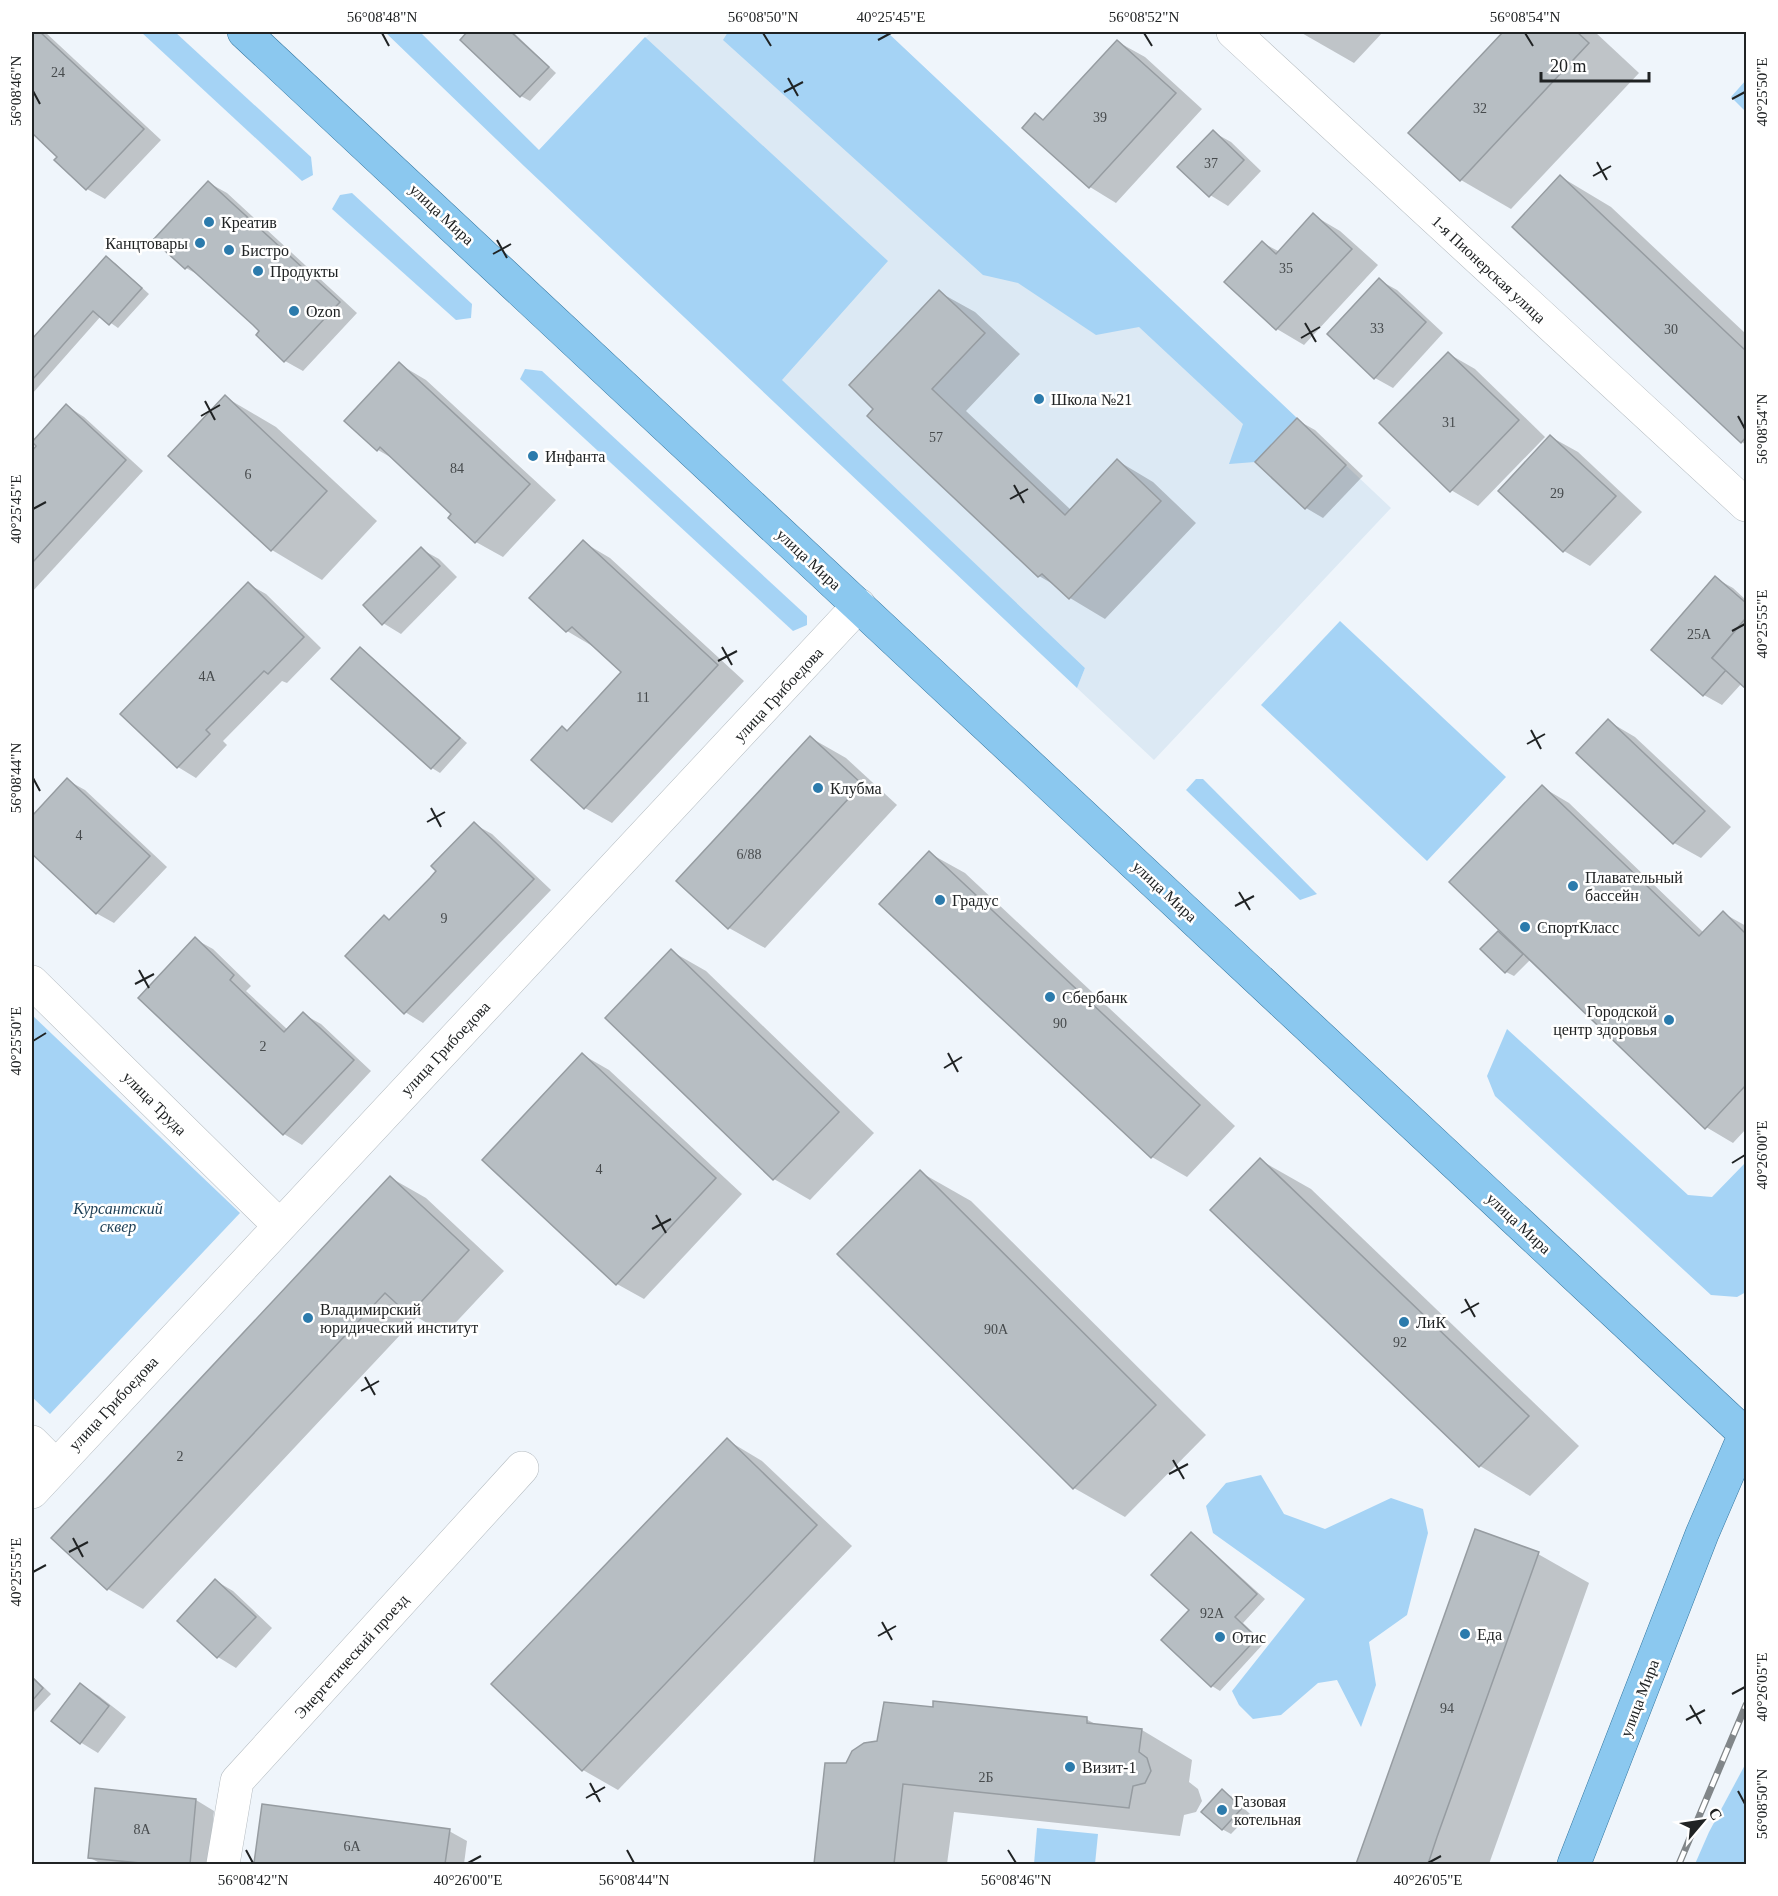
<svg xmlns="http://www.w3.org/2000/svg" width="1778" height="1896" font-family="'Times New Roman',serif">
<style>
.built{fill:#dce9f4}
.green{fill:#a5d3f5}
.shadow{fill:#0003}
.building{fill:#b7bec3;stroke:#969ca1;stroke-width:1.5}
.lines{fill:none;stroke-linecap:round;stroke-linejoin:round}
.street-casing{stroke:#b4bbc0;stroke-width:34}
.primary-casing{stroke:#3477a1;stroke-width:34}
.street{stroke:#fff;stroke-width:33}
.primary{stroke:#8bc8ef;stroke-width:33}
.rail-casing{stroke:#818689;stroke-width:7}
.rail{stroke:#fff;stroke-width:4.5;stroke-dasharray:14;stroke-linecap:butt}
.ticks{fill:none;stroke:#202324;stroke-width:2}
.poi-dot{fill:#2c7bac;stroke:#fff;stroke-width:2}
.labels{text-anchor:middle;stroke-width:5;stroke-linejoin:round;paint-order:stroke}
.number-label{font-size:14px;fill:#464a4c}
.street-label{font-size:16px;fill:#202324;stroke:#fff}
.poi-label{font-size:16px;fill:#202324;stroke:#fff;text-anchor:start}
.park-label{font-size:16px;font-style:italic;fill:#1c3e55;stroke:#fff}
.neatline{fill:none;stroke:#202324;stroke-width:2}
.ticks-label{font-size:15px;text-anchor:middle;fill:#202324}
</style>
<rect width="100%" height="100%" fill="#eff5fb"/>
<!-- built -->
<path class="built" d="M651 32H887L1391 508 1154 760 1077 688 1085 668 539 150Z"/>
<!-- green -->
<g class="green">
<path d="M141 32H175L311 157 313 175 302 181Z"/>
<path d="M385 32H420L539 150 645 37 888 261 782 380 1085 668 1077 688 524 166Z"/>
<path d="M728 32H887L1297 418 1255 462 1229 464 1243 424 1139 327 1096 335 1018 283 983 275 723 40Z"/>
<path d="M1746 80V112L1731 97Z"/>
<path d="M352 193 472 304 471 318 456 320 332 209 340 195Z"/>
<path d="M525 369 542 371 807 616V625L793 631 520 379Z"/>
<path d="M1340 621 1506 777 1427 861 1261 705Z"/>
<path d="M1196 779H1203L1317 894 1300 900 1186 790Z"/>
<path d="M32 1015 240 1213 50 1414 32 1397Z"/>
<path d="M1507 1029 1688 1195 1712 1197 1746 1162V1292L1737 1297 1711 1295 1495 1096 1487 1076Z"/>
<path d="M1261 1475 1284 1514 1325 1529 1391 1498 1423 1509 1428 1533 1407 1615 1369 1642 1376 1685 1361 1727 1337 1680 1318 1683 1281 1715 1253 1719 1239 1705 1232 1691 1305 1599 1213 1533 1206 1506 1226 1483Z"/>
<path d="M1746 1763V1860L1744 1864H1695L1709 1832Z"/>
<path d="M1037 1828 1098 1834 1095 1864H1034Z"/>
</g>
<!-- shadow -->
<g class="shadow">
<path d="M32 32H45L161 140 105 199 87 189 56 160 59 157 32 131Z"/>
<path d="M469 32H513L556 73 530 101 521 96 462 40Z"/>
<path d="M1300 32H1383L1354 63Z"/>
<path d="M1506 32H1595L1639 73 1511 209 1461 180 1411 133Z"/>
<path d="M1118 42 1145 57 1202 109 1116 203 1090 187 1036 115 1045 121Z"/>
<path d="M1213 132 1231 142 1261 171 1228 206 1210 195Z"/>
<path d="M1561 177 1611 207 1746 334V445L1742 442Z"/>
<path d="M209 183 227 193 357 313 303 371 285 361 258 335 261 331 204 278 186 268Z"/>
<path d="M1313 215 1340 231 1378 265 1304 345 1277 329 1226 282 1263 243 1280 252Z"/>
<path d="M106 258 115 263 149 294 118 328 101 316 32 394V341Z"/>
<path d="M1379 280 1397 290 1443 333 1393 388 1375 378Z"/>
<path d="M939 292 975 312 1020 354 966 411 1071 510 1118 461 1153 482 1196 523 1105 619 1070 598 1058 587 1039 576 869 415 875 408Z"/>
<path d="M1449 354 1475 369 1545 437 1478 506 1451 490Z"/>
<path d="M399 364 426 380 556 500 503 557 476 542 454 514 397 461 378 450 346 421Z"/>
<path d="M225 397 276 427 377 521 322 580 272 550Z"/>
<path d="M67 406 84 417 143 471 32 592V453Z"/>
<path d="M1297 420 1315 430 1363 476 1323 518 1306 508Z"/>
<path d="M1551 437 1578 452 1642 512 1590 566 1564 551Z"/>
<path d="M583 542 610 558 744 681 612 823 585 808 533 759 568 732 623 672 594 647 567 631Z"/>
<path d="M421 549 439 559 457 577 401 634 383 623Z"/>
<path d="M1715 578 1733 588 1746 600V687L1742 683 1722 705 1704 695 1653 650Z"/>
<path d="M248 584 266 594 321 648 287 683 282 681 223 741 227 745 196 778 178 767 122 714Z"/>
<path d="M360 649 368 654 467 743 440 773 432 768 333 678Z"/>
<path d="M1608 721 1635 737 1731 827 1701 858 1674 843Z"/>
<path d="M811 738 846 758 897 805 765 948 729 928Z"/>
<path d="M67 780 85 790 167 867 114 923 96 913 32 852V818Z"/>
<path d="M1542 787 1569 803 1704 933 1723 913 1746 926V1129L1733 1143 1706 1127 1531 959 1514 976 1506 972 1498 933 1506 937Z"/>
<path d="M474 824 492 834 551 890 423 1023 405 1012 390 921 438 871Z"/>
<path d="M929 853 965 873 1235 1126 1187 1177 1152 1157Z"/>
<path d="M195 939 213 949 251 986 246 991 288 1030 303 1014 321 1024 371 1071 302 1145 284 1134 140 998Z"/>
<path d="M671 951 706 971 874 1133 810 1200 774 1179 607 1018Z"/>
<path d="M583 1055 609 1070 742 1194 644 1299 617 1284Z"/>
<path d="M1260 1160 1311 1189 1579 1446 1530 1496 1480 1466Z"/>
<path d="M920 1172 971 1201 1206 1435 1125 1517 1074 1488Z"/>
<path d="M391 1178 426 1198 504 1271 445 1334 417 1317 143 1609 108 1589Z"/>
<path d="M727 1440 762 1461 852 1546 618 1790 583 1770Z"/>
<path d="M1476 1531 1538 1554 1589 1583 1489 1864H1357Z"/>
<path d="M1191 1534 1199 1539 1265 1599 1243 1623 1264 1643 1220 1691 1212 1686 1163 1640 1191 1610Z"/>
<path d="M216 1581 233 1591 272 1628 236 1668 218 1657Z"/>
<path d="M32 1676 51 1694 32 1714Z"/>
<path d="M81 1685 99 1696 126 1717 98 1753 80 1742Z"/>
<path d="M1086 1719 1099 1726 1142 1730 1192 1760 1189 1782 1198 1789 1202 1801 1196 1812 1184 1815 1180 1836 954 1812 947 1864H815L826 1764 847 1765Z"/>
<path d="M97 1790 196 1800 214 1811 209 1864H102L90 1858Z"/>
<path d="M1222 1791 1231 1796 1250 1814 1231 1834 1222 1829Z"/>
<path d="M449 1831 467 1841 464 1864H260L255 1862Z"/>
</g>
<!-- building -->
<g class="building">
<path d="M32 32H40L144 129 86 190 54 160 57 157 32 133Z"/>
<path d="M467 32H511L549 67 520 97 460 40Z"/>
<path d="M1503 32H1577L1589 43 1460 181 1408 133Z"/>
<path d="M1117 40 1176 93 1089 188 1022 128 1035 113 1043 120Z"/>
<path d="M1213 130 1244 160 1209 197 1177 167Z"/>
<path d="M1560 175 1746 351V437L1741 443 1512 227Z"/>
<path d="M208 181 340 302 284 362 256 335 259 331 253 325 188 266 185 269 153 240Z"/>
<path d="M1313 213 1352 249 1276 330 1224 282 1262 241 1276 254Z"/>
<path d="M106 256 142 288 109 325 93 311 32 380V339Z"/>
<path d="M1379 278 1426 322 1374 379 1327 334Z"/>
<path d="M939 290 985 333 932 389 1065 515 1117 459 1161 501 1069 599 1042 574 1038 577 867 416 873 409 849 385Z"/>
<path d="M1448 352 1519 420 1450 492 1379 423Z"/>
<path d="M399 362 530 484 475 543 448 518 451 514 380 447 377 451 344 421Z"/>
<path d="M225 395 327 491 271 551 168 456Z"/>
<path d="M66 404 126 460 32 563V451L36 446 32 442Z"/>
<path d="M1297 418 1346 465 1305 509 1255 462Z"/>
<path d="M1550 435 1616 496 1563 552 1498 491Z"/>
<path d="M583 540 718 665 584 809 531 760 562 726 567 731 621 672 572 627 566 632 529 598Z"/>
<path d="M421 547 440 566 382 625 363 605Z"/>
<path d="M1715 576 1746 603V618L1712 658 1726 670 1703 696 1651 650Z"/>
<path d="M248 582 304 637 268 674 264 671 214 722 206 730 210 734 177 768 120 714Z"/>
<path d="M1746 618V689L1712 658Z"/>
<path d="M360 647 460 738 431 769 331 679Z"/>
<path d="M1608 719 1705 811 1673 844 1576 753Z"/>
<path d="M810 736 862 784 728 929 676 881Z"/>
<path d="M67 778 150 856 96 914 32 854V816Z"/>
<path d="M1542 785 1699 936 1723 911 1746 934V1085L1705 1129 1449 882Z"/>
<path d="M474 822 534 879 404 1014 345 956 384 915 389 920 430 878 436 871 431 866Z"/>
<path d="M929 851 1200 1105 1151 1158 879 904Z"/>
<path d="M1498 931 1523 954 1505 973 1480 949Z"/>
<path d="M195 937 234 975 230 980 284 1032 303 1012 354 1060 283 1135 138 998Z"/>
<path d="M671 949 839 1112 773 1180 605 1018Z"/>
<path d="M582 1053 716 1178 616 1285 482 1160Z"/>
<path d="M1260 1158 1529 1416 1479 1467 1210 1210Z"/>
<path d="M920 1170 1156 1405 1073 1489 837 1254Z"/>
<path d="M390 1176 469 1250 409 1315 385 1293 107 1590 51 1538Z"/>
<path d="M727 1438 817 1525 582 1771 491 1684Z"/>
<path d="M1475 1529 1539 1552 1437 1837 1428 1864H1356Z"/>
<path d="M1191 1532 1257 1594 1235 1617 1257 1638 1211 1687 1161 1640 1189 1610 1151 1575Z"/>
<path d="M215 1579 256 1617 217 1658 177 1621Z"/>
<path d="M32 1677 43 1688 32 1701Z"/>
<path d="M80 1683 109 1706 80 1744 51 1721Z"/>
<path d="M933 1701 1087 1717V1723L1142 1729 1139 1752 1147 1758 1151 1771 1145 1783 1133 1786 1129 1808 903 1784 894 1864H814L825 1763H846L852 1751 864 1743 877 1741 884 1702 933 1707Z"/>
<path d="M95 1788 196 1799 190 1864H151L88 1858Z"/>
<path d="M1222 1789 1242 1808 1222 1830 1201 1812Z"/>
<path d="M262 1804 450 1829 445 1864H267L254 1863Z"/>
</g>
<g class="lines">
<!-- street casing -->
<g class="street-casing">
<g id="street">
<path d="M1233 32 1746 505"/>
<path d="M32 982 279 1225"/>
<path d="M32 1442 55 1465"/>
<path d="M32 1492 859 605"/>
<path d="M223 1864 237 1781 522 1468"/>
</g>
</g>
<!-- primary casing -->
<g class="primary-casing">
<path id="primary" d="M244 32 1745 1434 1702 1534 1574 1864"/>
</g>
<!-- street -->
<use href="#street" class="street"/>
<!-- primary -->
<use href="#primary" class="primary"/>
<!-- rail casing -->
<g class="rail-casing">
<path id="rail" d="M1679 1864 1746 1705"/>
</g>
<!-- rail -->
<use href="#rail" class="rail"/>
</g>
<!-- ticks -->
<path class="ticks" d="M382 33 389 46M763 33 771 46M1144 33 1152 46M1525 33 1533 46M878 40 891 33M788 78 798 96M33 91 40 104M784 92 803 82M1732 99 1745 92M1597 162 1607 180M1593 176 1611 166M497 240 507 258M493 254 511 244M1305 323 1316 342M1301 338 1320 327M205 401 215 420M201 416 220 405M1738 416 1745 429M1014 485 1024 503M1010 499 1028 489M33 509 46 502M1732 631 1745 624M722 647 732 665M718 661 737 651M1531 730 1541 749M1527 744 1545 734M33 778 40 791M431 808 441 827M427 822 445 812M1239 892 1250 910M1235 906 1254 896M139 970 149 988M135 984 154 974M33 1041 46 1033M948 1053 958 1072M944 1068 962 1057M1732 1163 1745 1155M656 1215 666 1233M652 1229 671 1219M1465 1299 1475 1317M1461 1313 1479 1303M365 1377 375 1395M361 1391 379 1381M1173 1460 1184 1479M1169 1474 1188 1464M73 1538 83 1557M69 1552 88 1542M33 1572 46 1565M882 1622 892 1640M878 1636 896 1626M1732 1694 1745 1687M1690 1705 1701 1724M1686 1720 1705 1710M590 1783 600 1802M1738 1791 1745 1804M586 1798 605 1787M246 1850 253 1863M627 1850 634 1863M1008 1850 1016 1863M468 1863 481 1856M1428 1863 1441 1856"/>
<!-- markers -->
<g class="poi-dot">
<circle cx="209" cy="222" r="6"/>
<circle cx="200" cy="243" r="6"/>
<circle cx="229" cy="250" r="6"/>
<circle cx="258" cy="271" r="6"/>
<circle cx="294" cy="311" r="6"/>
<circle cx="1039" cy="399" r="6"/>
<circle cx="533" cy="456" r="6"/>
<circle cx="818" cy="788" r="6"/>
<circle cx="1573" cy="886" r="6"/>
<circle cx="940" cy="900" r="6"/>
<circle cx="1525" cy="927" r="6"/>
<circle cx="1050" cy="997" r="6"/>
<circle cx="1669" cy="1020" r="6"/>
<circle cx="308" cy="1318" r="6"/>
<circle cx="1404" cy="1322" r="6"/>
<circle cx="1465" cy="1634" r="6"/>
<circle cx="1220" cy="1637" r="6"/>
<circle cx="1070" cy="1767" r="6"/>
<circle cx="1222" cy="1810" r="6"/>
</g>
<g class="labels">
<!-- number labels -->
<g class="number-label">
<text x="58" y="77">24</text>
<text x="1480" y="113">32</text>
<text x="1100" y="122">39</text>
<text x="1211" y="168">37</text>
<text x="1286" y="273">35</text>
<text x="1377" y="333">33</text>
<text x="1671" y="334">30</text>
<text x="1449" y="427">31</text>
<text x="936" y="442">57</text>
<text x="457" y="473">84</text>
<text x="248" y="479">6</text>
<text x="1557" y="498">29</text>
<text x="1699" y="639">25А</text>
<text x="207" y="681">4А</text>
<text x="643" y="702">11</text>
<text x="79" y="840">4</text>
<text x="749" y="859">6/88</text>
<text x="444" y="923">9</text>
<text x="1060" y="1028">90</text>
<text x="263" y="1051">2</text>
<text x="599" y="1174">4</text>
<text x="996" y="1334">90А</text>
<text x="1400" y="1347">92</text>
<text x="180" y="1461">2</text>
<text x="1212" y="1618">92А</text>
<text x="1447" y="1713">94</text>
<text x="986" y="1782">2Б</text>
<text x="142" y="1834">8А</text>
<text x="352" y="1851">6А</text>
</g>
<!-- street labels -->
<g class="street-label">
<text transform="translate(442 214) rotate(43)" y="6">улица Мира</text>
<text transform="translate(1489 269) rotate(43)" y="6">1-я Пионерская улица</text>
<text transform="translate(809 559) rotate(43)" y="6">улица Мира</text>
<text transform="translate(778 694) rotate(-47)" y="6">улица Грибоедова</text>
<text transform="translate(1165 891) rotate(43)" y="6">улица Мира</text>
<text transform="translate(445 1048) rotate(-47)" y="6">улица Грибоедова</text>
<text transform="translate(155 1103) rotate(45)" y="6">улица Труда</text>
<text transform="translate(1519 1223) rotate(43)" y="6">улица Мира</text>
<text transform="translate(113 1403) rotate(-47)" y="6">улица Грибоедова</text>
<text transform="translate(351 1656) rotate(-48)" y="6">Энергетический проезд</text>
<text transform="translate(1639 1698) rotate(-69)" y="6">улица Мира</text>
</g>
<!-- poi labels -->
<g class="poi-label">
<text x="221" y="228">Креатив</text>
<text x="188" y="249" text-anchor="end">Канцтовары</text>
<text x="241" y="256">Бистро</text>
<text x="270" y="277">Продукты</text>
<text x="306" y="317">Ozon</text>
<text x="1051" y="405">Школа №21</text>
<text x="545" y="462">Инфанта</text>
<text x="830" y="794">Клубма</text>
<text x="1585" y="883">Плавательный<tspan x="1585" dy="18">бассейн</tspan></text>
<text x="952" y="906">Градус</text>
<text x="1537" y="933">СпортКласс</text>
<text x="1062" y="1003">Сбербанк</text>
<text x="1657" y="1017" text-anchor="end">Городской<tspan x="1657" dy="18">центр здоровья</tspan></text>
<text x="320" y="1315">Владимирский<tspan x="320" dy="18">юридический институт</tspan></text>
<text x="1416" y="1328">ЛиК</text>
<text x="1477" y="1640">Еда</text>
<text x="1232" y="1643">Отис</text>
<text x="1082" y="1773">Визит-1</text>
<text x="1234" y="1807">Газовая<tspan x="1234" dy="18">котельная</tspan></text>
</g>
<!-- park labels -->
<g class="park-label">
<text x="118" y="1214">Курсантский<tspan x="118" dy="18">сквер</tspan></text>
</g>
</g>
<!-- border -->
<rect width="1778" height="1896" fill="none" stroke="#ffffff" stroke-width="66"/>
<!-- north arrow -->
<g transform="translate(1703 1821) rotate(61)" stroke="#ffffff" stroke-width="4.5" paint-order="stroke">
<path d="M0-4.5L10 22L0 15L-10 22Z" fill="#202324"/>
<text y="-9" font-size="16" font-weight="bold" text-anchor="middle" fill="#202324">С</text>
</g>
<!-- scale -->
<path d="M1541 72v9h108v-9" fill="none" stroke="#202324" stroke-width="3"/>
<text x="1550" y="72" font-size="18" fill="#202324" stroke="#ffffff" stroke-width="4.5" paint-order="stroke">20 m</text>
<rect x="33" y="33" width="1712" height="1830" class="neatline"/>
<g class="ticks-label">
<text x="382" y="22">56°08'48"N</text>
<text x="763" y="22">56°08'50"N</text>
<text x="891" y="22">40°25'45"E</text>
<text x="1144" y="22">56°08'52"N</text>
<text x="1525" y="22">56°08'54"N</text>
<text transform="translate(16 91) rotate(-90)" y="5">56°08'46"N</text>
<text transform="translate(1762 92) rotate(-90)" y="5">40°25'50"E</text>
<text transform="translate(1762 429) rotate(-90)" y="5">56°08'54"N</text>
<text transform="translate(16 509) rotate(-90)" y="5">40°25'45"E</text>
<text transform="translate(1762 624) rotate(-90)" y="5">40°25'55"E</text>
<text transform="translate(16 778) rotate(-90)" y="5">56°08'44"N</text>
<text transform="translate(16 1041) rotate(-90)" y="5">40°25'50"E</text>
<text transform="translate(1762 1155) rotate(-90)" y="5">40°26'00"E</text>
<text transform="translate(16 1572) rotate(-90)" y="5">40°25'55"E</text>
<text transform="translate(1762 1687) rotate(-90)" y="5">40°26'05"E</text>
<text transform="translate(1762 1804) rotate(-90)" y="5">56°08'50"N</text>
<text x="253" y="1885">56°08'42"N</text>
<text x="468" y="1885">40°26'00"E</text>
<text x="634" y="1885">56°08'44"N</text>
<text x="1016" y="1885">56°08'46"N</text>
<text x="1428" y="1885">40°26'05"E</text>
</g>
</svg>
